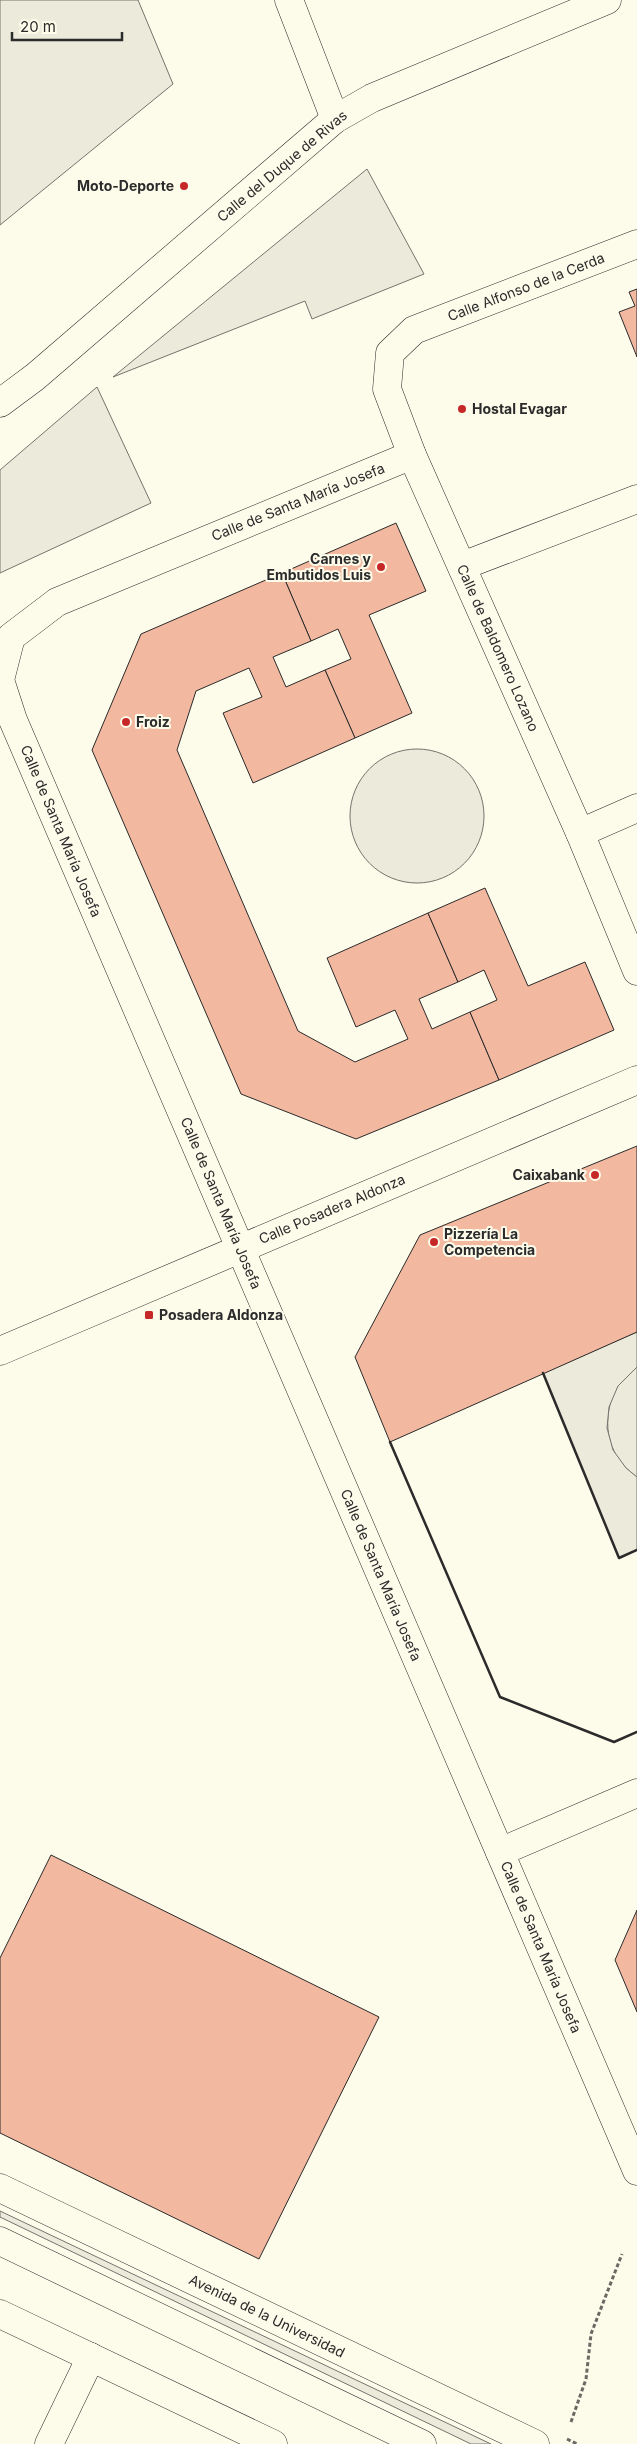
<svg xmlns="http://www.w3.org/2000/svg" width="637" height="2444" font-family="Inter,sans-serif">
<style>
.green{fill:#ecebdb;stroke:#74746e}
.parking{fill:#eceadb;stroke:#74746e}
.building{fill:#f2b8a0;stroke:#2b2b2b}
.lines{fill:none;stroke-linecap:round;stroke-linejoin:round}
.minor-casing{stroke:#2b2b2b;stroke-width:29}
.major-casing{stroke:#2b2b2b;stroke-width:29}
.path{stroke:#6a6964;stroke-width:3;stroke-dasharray:4 2.5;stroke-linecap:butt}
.minor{stroke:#fdfbea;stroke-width:28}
.major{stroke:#fdfbea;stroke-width:28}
.wall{stroke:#2b2b2b;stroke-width:2.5}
.poi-dot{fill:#c62828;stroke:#fdfbea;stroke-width:2}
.labels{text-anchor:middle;stroke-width:4;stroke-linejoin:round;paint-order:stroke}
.street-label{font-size:14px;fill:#2b2b2b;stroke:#fdfbea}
.poi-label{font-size:14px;font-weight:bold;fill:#2b2b2b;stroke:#fdfbea;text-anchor:start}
</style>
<rect width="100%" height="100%" fill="#fdfbea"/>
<!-- green -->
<g class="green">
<path d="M0 0H138L173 84 0 225Z"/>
<path d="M367 169 424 274 312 319 305 301 113 377Z"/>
<path d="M97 387 151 503 0 573V470Z"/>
<circle cx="417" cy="816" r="67"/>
<path d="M637 1367V1477C627 1470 619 1462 614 1451 600 1424 610 1381 637 1367Z"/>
<path d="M0 2211 491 2444H471L0 2217Z"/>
</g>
<!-- parking -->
<path class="parking" d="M637 1332V1367L618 1386 609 1407 607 1428 613 1450 626 1468 637 1477V1550L619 1558 543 1373Z"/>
<!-- building -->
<g class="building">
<path d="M637 289V357L619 312 635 306 629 292Z"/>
<path d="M396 523 426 591 369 615 412 713 355 738 325 670 351 659 338 629 311 641 282 573Z"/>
<path d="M282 573 311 641 273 657 286 687 325 670 355 738 253 783 223 713 262 697 249 668 196 691 177 750 298 1031 355 1062 408 1039 395 1010 356 1027 327 958 428 913 458 982 419 999 432 1029 470 1012 499 1080 356 1139 241 1094 92 750 141 634Z"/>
<path d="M485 888 528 986 585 962 614 1030 499 1080 470 1012 497 1000 484 970 458 982 428 913Z"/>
<path d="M637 1146V1332L390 1442 355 1357 420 1235Z"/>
<path d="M51 1855 379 2017 259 2259 0 2133V1958Z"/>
<path d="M637 1910V2012L615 1960Z"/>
</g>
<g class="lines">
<!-- minor casing -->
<g class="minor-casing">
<g id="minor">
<path d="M289 0 335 119"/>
<path d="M637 244 414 330 390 353 387 389 412 455 580 833 637 971"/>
<path d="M0 403 35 377 335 119 372 98 607 0"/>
<path d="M412 455 57 602 11 637 0 680 13 720 637 2171"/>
<path d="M462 566 637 499"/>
<path d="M580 833 637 808"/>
<path d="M0 1351 637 1080"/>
<path d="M500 1852 637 1793"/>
<path d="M0 2314 273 2444"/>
<path d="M49 2444 91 2357"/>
</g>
</g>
<!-- major casing -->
<g class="major-casing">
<g id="major">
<path d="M0 2188 535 2444"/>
<path d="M0 2241 422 2444"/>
</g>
</g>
<!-- path -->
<g class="path">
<path d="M571 2422 586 2379 591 2334 622 2254"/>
<path d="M567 2439 577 2444"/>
</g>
<!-- minor -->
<use href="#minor" class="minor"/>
<!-- major -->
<use href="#major" class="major"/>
<!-- wall -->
<g class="wall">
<path d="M543 1373 619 1558 637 1550"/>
<path d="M390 1442 500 1697 614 1742 637 1732"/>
</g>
</g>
<!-- markers -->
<g class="poi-dot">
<circle cx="184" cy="186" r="5"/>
<circle cx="462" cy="409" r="5"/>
<circle cx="381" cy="567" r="5"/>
<circle cx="126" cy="722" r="5"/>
<circle cx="595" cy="1175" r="5"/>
<circle cx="434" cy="1242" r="5"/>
<rect x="144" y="1310" width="10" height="10" rx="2.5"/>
</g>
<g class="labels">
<!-- street labels -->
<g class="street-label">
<text transform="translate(282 166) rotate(-40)" y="5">Calle del Duque de Rivas</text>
<text transform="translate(526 287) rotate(-21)" y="5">Calle Alfonso de la Cerda</text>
<text transform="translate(298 502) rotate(-22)" y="5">Calle de Santa María Josefa</text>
<text transform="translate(498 648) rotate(66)" y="5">Calle de Baldomero Lozano</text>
<text transform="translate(61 831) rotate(67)" y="5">Calle de Santa María Josefa</text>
<text transform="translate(221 1203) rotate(67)" y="5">Calle de Santa María Josefa</text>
<text transform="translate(332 1209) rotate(-23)" y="5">Calle Posadera Aldonza</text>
<text transform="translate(381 1575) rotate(67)" y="5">Calle de Santa María Josefa</text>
<text transform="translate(541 1947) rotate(67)" y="5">Calle de Santa María Josefa</text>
<text transform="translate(267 2316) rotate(26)" y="5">Avenida de la Universidad</text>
</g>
<!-- poi labels -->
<g class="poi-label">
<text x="174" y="191" text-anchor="end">Moto-Deporte</text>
<text x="472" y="414">Hostal Evagar</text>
<text x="371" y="564" text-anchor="end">Carnes y<tspan x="371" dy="16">Embutidos Luis</tspan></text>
<text x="136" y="727">Froiz</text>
<text x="585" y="1180" text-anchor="end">Caixabank</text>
<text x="444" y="1239">Pizzería La<tspan x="444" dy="16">Competencia</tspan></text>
<text x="159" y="1320">Posadera Aldonza</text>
</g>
</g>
<!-- scale -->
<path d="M12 32v8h110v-8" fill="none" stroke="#2b2b2b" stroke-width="2.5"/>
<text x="20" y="32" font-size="15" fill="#2b2b2b" stroke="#fdfbea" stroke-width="4" paint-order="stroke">20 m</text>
</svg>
